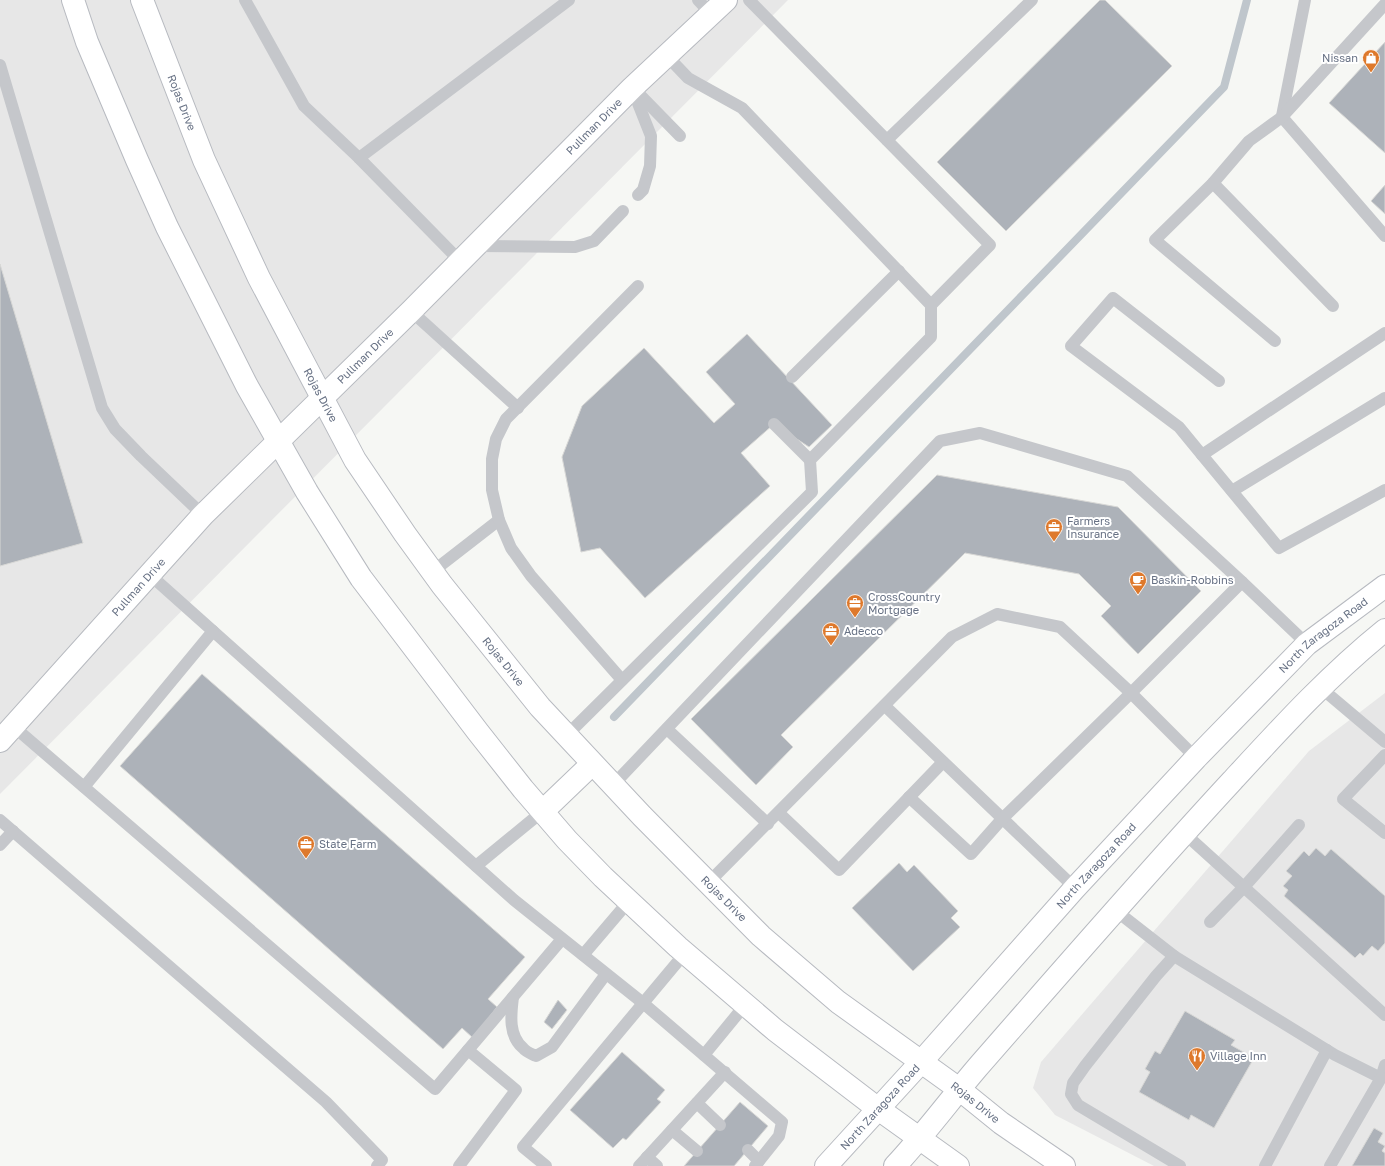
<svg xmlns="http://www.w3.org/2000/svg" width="1385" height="1166" font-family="'Golos Text',sans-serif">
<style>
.built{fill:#e7e7e7}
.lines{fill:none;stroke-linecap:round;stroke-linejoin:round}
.stream{stroke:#bfc6cc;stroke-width:8}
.building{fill:#adb2b9;stroke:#d8d8d6}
.secondary-casing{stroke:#b7bac0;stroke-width:24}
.lane{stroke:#c5c7cb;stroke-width:12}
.secondary{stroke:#fff;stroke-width:22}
.labels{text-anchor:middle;stroke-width:4;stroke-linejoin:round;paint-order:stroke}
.poi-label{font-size:11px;fill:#677184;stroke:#fff;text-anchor:start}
.street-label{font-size:11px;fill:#677184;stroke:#fff}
</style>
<rect width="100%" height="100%" fill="#f6f7f4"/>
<!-- built -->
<g class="built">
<path d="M0 0H788L0 794Z"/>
<path d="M1385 693V1166H1154L1055 1115 1033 1088 1041 1062 1309 751Z"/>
</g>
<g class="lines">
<!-- stream -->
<path class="stream" d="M614 717 1224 87 1247 0"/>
</g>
<!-- building -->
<g class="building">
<path d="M1100 0H1105L1172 66 1006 231 937 162Z"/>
<path d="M1385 42V153L1329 103Z"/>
<path d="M1385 185V214L1371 201Z"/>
<path d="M0 264 83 543 0 566Z"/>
<path d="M747 334 832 425 809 447 774 424 741 453 770 486 645 598 600 548 581 552 562 457 582 406 644 348 714 423 735 404 706 372Z"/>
<path d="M937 475 1118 507 1201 591 1138 654 1101 616 1111 606 1079 574 965 553 781 735 793 747 756 785 691 719Z"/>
<path d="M202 674 525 957 488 999 497 1007 473 1038 462 1028 443 1049 120 766Z"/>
<path d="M1316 848 1325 856 1331 849 1385 896V943L1378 951 1372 946 1363 956 1360 953 1355 958 1284 896 1288 890 1283 886 1292 876 1286 871 1304 851 1309 856Z"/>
<path d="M899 863 907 872 914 865 958 911 951 918 960 927 913 971 852 908Z"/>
<path d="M558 1000 567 1010 552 1029 544 1022Z"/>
<path d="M1185 1011 1235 1040 1231 1045 1254 1058 1214 1128 1191 1115 1189 1120 1139 1092 1150 1072 1145 1069 1155 1051 1160 1054Z"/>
<path d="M622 1052 665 1090 657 1099 661 1102 626 1140 623 1138 613 1148 570 1110Z"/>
<path d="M740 1102 768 1126 734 1166H684Z"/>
<path d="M1374 1128 1383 1133 1378 1142 1385 1146 1382 1151 1385 1153V1166H1352Z"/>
</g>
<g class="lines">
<!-- secondary casing -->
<g class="secondary-casing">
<g id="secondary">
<path d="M73 0 87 42 137 160 167 227 247 386 307 492 361 578 478 732 523 789 567 840 603 877 678 947 775 1030 877 1108 958 1166"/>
<path id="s1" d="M142 0 204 160 259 278 355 460 405 534 442 585 540 707 642 816 761 936 838 1002 959 1089 1001 1123 1064 1166"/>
<path id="s2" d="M0 741 203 515 411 311 632 88 726 0"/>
<path d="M543 811 592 764"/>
<path id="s3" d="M826 1166 921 1062 1075 888 1196 758 1307 644 1385 586"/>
<path d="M895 1166C924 1135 949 1101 977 1068 1061 972 1145 875 1232 781 1280 729 1329 675 1385 630"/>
</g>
</g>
<!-- lane -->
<g class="lane">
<path d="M245 0 304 106 359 158"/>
<path d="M698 0 711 14"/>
<path d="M667 56 688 78 742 108 931 305"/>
<path d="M0 65 102 408 115 429 141 456 203 515"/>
<path d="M632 88 651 136 650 166 643 190 638 195"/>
<path d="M636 91 680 136"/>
<path d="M1282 116 1305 0"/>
<path d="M1282 117 1385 236"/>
<path d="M887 140 1032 0"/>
<path d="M1213 183 1333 306"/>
<path d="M475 246 575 247 594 241 623 211"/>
<path d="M460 261 359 158 569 0"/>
<path d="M411 311 518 408"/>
<path d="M1275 341 1155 240 1213 183 1249 141 1282 117 1385 4"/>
<path d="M792 377 899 271"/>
<path d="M1219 381 1113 298 1071 346 1179 427 1202 455 1385 333"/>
<path d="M774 424 810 460"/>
<path d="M1202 455 1279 548 1385 490"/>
<path d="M1232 491 1385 398"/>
<path d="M432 572 499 520"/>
<path d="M149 574 514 900 643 1003 782 1122 779 1136 755 1166"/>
<path d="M622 680 531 576 511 548 499 520 492 490V459L496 439 506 419 638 286"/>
<path d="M1321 688 1385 742"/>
<path d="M885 706 1075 888"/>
<path d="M13 726 435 1089 562 939"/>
<path d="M667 729 768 824"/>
<path d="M566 736 812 492 810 460 931 337V305L990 245 749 0"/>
<path d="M1385 755 1343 799 1385 833"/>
<path d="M613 785 940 441 980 433 1127 476 1242 582 1307 644"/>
<path d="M84 787 213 631"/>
<path d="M909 797 971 854 1002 819 1131 693 1242 582"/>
<path d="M779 813 839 870 943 762"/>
<path d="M0 820 326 1102 382 1160 377 1166"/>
<path d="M1184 833 1385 1015"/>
<path d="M0 845 13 831"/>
<path d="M476 866 543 811"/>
<path d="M708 883 952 637 997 614 1060 627 1131 693 1196 758"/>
<path d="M1115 910 1174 956"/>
<path d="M1210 922 1244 887 1299 825"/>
<path d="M583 955 629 901"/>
<path d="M513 997C511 1014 508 1035 523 1048 526 1052 532 1054 536 1056L552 1047 606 974"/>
<path d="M704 1055 745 1005"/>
<path d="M697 1103 720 1125"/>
<path d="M672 1130 697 1151"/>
<path d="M748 1150 759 1161"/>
<path d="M647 1157 657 1166"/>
<path d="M459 1166 516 1090 468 1050"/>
<path d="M546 1166 523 1147 685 953"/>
<path d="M639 1166 725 1072"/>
<path d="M1180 1166 1078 1105 1071 1094 1073 1083 1085 1066 1156 976 1174 956 1335 1055 1381 1078 1385 1065"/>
<path d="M1265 1166 1327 1050"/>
<path d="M1330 1166 1381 1078"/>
</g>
<!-- secondary -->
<use href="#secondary" class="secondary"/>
</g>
<!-- icons -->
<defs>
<g id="shop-pin" transform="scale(0.9)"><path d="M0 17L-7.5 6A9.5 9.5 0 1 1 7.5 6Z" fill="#de792c" stroke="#fff"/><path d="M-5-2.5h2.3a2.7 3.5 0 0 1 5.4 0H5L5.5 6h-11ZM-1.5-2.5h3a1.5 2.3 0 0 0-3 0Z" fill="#fff"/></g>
<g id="office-pin" transform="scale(0.9)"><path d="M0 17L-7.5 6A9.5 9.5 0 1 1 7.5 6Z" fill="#de792c" stroke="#fff"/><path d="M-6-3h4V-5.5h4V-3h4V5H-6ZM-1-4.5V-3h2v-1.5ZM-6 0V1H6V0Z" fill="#fff"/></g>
<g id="cafe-pin" transform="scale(0.9)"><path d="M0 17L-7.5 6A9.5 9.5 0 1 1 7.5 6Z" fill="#de792c" stroke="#fff"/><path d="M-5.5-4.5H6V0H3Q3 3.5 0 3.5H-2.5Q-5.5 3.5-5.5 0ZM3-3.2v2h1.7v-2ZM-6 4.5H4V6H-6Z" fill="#fff"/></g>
<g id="restaurant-pin" transform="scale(0.9)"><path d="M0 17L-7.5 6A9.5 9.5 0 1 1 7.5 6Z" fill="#de792c" stroke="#fff"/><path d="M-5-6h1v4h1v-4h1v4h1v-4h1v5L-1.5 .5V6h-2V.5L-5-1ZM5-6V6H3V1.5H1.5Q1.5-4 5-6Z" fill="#fff"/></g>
</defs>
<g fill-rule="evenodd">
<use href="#shop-pin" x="1371" y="58"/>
<use href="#office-pin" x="1054" y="527"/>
<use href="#cafe-pin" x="1138" y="580"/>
<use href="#office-pin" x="855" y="603"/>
<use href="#office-pin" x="831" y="631"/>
<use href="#office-pin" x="306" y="844"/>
<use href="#restaurant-pin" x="1197" y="1056"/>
</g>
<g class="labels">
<!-- poi labels -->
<g class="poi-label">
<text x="1358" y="62" text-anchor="end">Nissan</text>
<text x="1067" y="525">Farmers<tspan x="1067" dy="13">Insurance</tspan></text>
<text x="1151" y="584">Baskin-Robbins</text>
<text x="868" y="601">CrossCountry<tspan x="868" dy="13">Mortgage</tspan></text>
<text x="844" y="635">Adecco</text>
<text x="319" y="848">State Farm</text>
<text x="1210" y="1060">Village Inn</text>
</g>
<!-- street labels -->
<g class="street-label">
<text dy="4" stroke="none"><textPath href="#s1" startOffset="110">Rojas Drive</textPath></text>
<text dy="4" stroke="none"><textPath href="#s2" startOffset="855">Pullman Drive</textPath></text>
<text dy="4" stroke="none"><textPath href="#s2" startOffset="531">Pullman Drive</textPath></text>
<text dy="4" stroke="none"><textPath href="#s1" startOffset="434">Rojas Drive</textPath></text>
<text dy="4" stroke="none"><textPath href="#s2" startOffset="207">Pullman Drive</textPath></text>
<text dy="4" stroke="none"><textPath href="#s3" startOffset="728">North Zaragoza Road</textPath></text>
<text dy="4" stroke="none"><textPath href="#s1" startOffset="758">Rojas Drive</textPath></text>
<text dy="4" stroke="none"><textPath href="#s3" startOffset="404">North Zaragoza Road</textPath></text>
<text dy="4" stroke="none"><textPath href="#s1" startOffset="1082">Rojas Drive</textPath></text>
<text dy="4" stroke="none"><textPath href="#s1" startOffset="1406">Rojas Drive</textPath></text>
<text dy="4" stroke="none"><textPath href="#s3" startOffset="80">North Zaragoza Road</textPath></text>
</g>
</g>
</svg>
